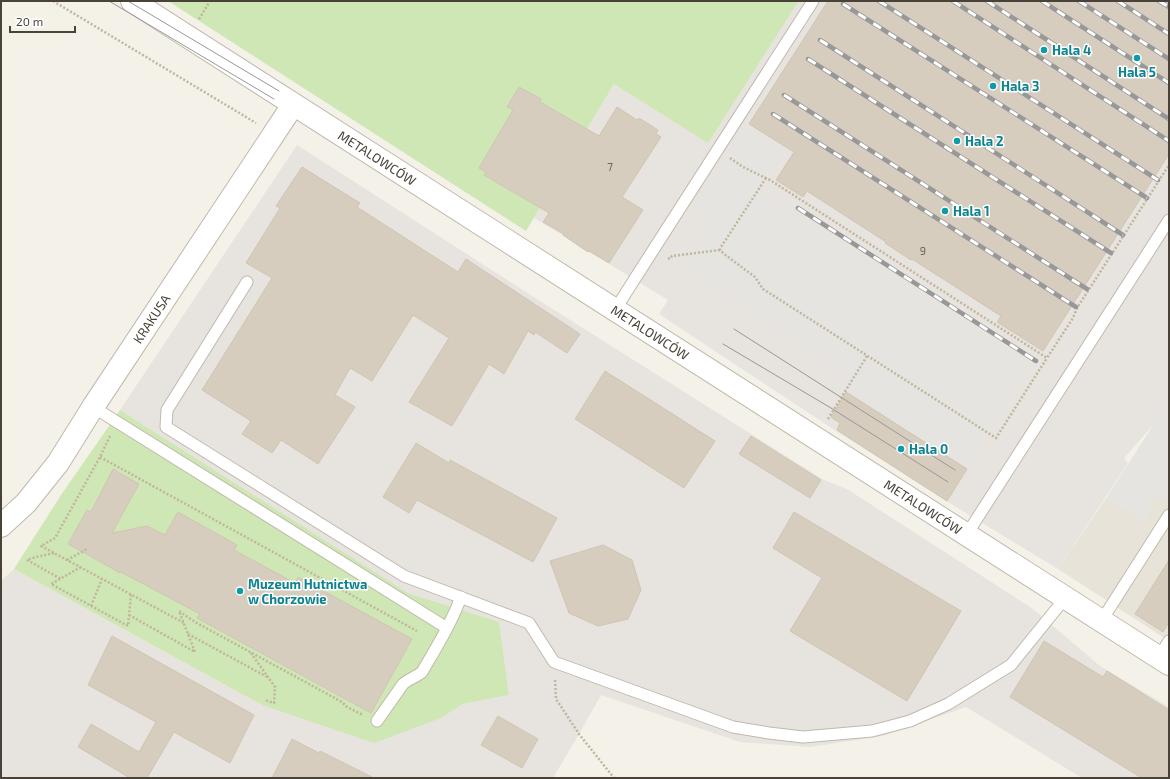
<svg xmlns="http://www.w3.org/2000/svg" width="1170" height="779" font-family="'Exo 2',sans-serif">
<style>
.residential{fill:#e8e3d8}
.industrial{fill:#e7e3de}
.green{fill:#cfe7b4}
.parking{fill:#e6e4e1}
.building{fill:#d6cdbf;stroke:#d0c5b2}
.lines{fill:none;stroke-linecap:round;stroke-linejoin:round}
.service-casing{stroke:#c0b9ac;stroke-width:13}
.minor-casing{stroke:#c0b9ac;stroke-width:24}
.path{stroke:#c1b59e;stroke-width:2.5;stroke-dasharray:2 2;stroke-linecap:butt}
.service{stroke:#fff;stroke-width:11}
.minor{stroke:#fff;stroke-width:22}
.tram{stroke:#989898;stroke-width:1}
.rail-casing{stroke:#989898;stroke-width:4.5}
.rail{stroke:#fff;stroke-width:3;stroke-dasharray:9;stroke-linecap:butt}
.culture-dot{fill:#0f9aa8;stroke:#fff;stroke-width:1.5}
.labels{text-anchor:middle;stroke-width:3;stroke-linejoin:round;paint-order:stroke}
.number-label{font-size:11px;fill:#6c655a}
.culture-label{font-size:13px;font-weight:bold;fill:#0d838f;stroke:#fff;text-anchor:start}
.street-label{font-size:13px;fill:#484238;stroke:#fff}
</style>
<rect width="100%" height="100%" fill="#f4f1e9"/>
<!-- residential -->
<path class="residential" d="M1169 401V641L1058 569 1107 497Z"/>
<!-- industrial -->
<g class="industrial">
<path d="M797 1H1169V401L1153 425 1124 458 1128 463 1058 569 948 502 833 429 659 314 668 300 534 218 614 84 708 142 798 2Z"/>
<path d="M297 145 540 301 824 480 847 489 1033 609 1100 666 1169 707V778H1082L966 707 883 736 810 747 740 742 601 695 579 734 553 778H1V581L14 569 262 705 441 718 463 704 509 695 499 622 408 593 120 410Z"/>
</g>
<!-- green -->
<g class="green">
<path d="M168 1H797L798 2 708 143 614 84 526 231Z"/>
<path d="M120 410 408 593 499 622 509 695 463 704 441 718 374 743 262 705 14 569 61 495Z"/>
</g>
<!-- parking -->
<g class="parking">
<path d="M746 130 784 154 758 192 1028 366 966 466 839 386 848 371 683 264 712 217 697 207Z"/>
<path d="M1169 401V492L1162 502 1152 497H1149L1147 499V502L1151 507 1144 522 1107 497Z"/>
</g>
<!-- building -->
<g class="building">
<path d="M828 1H1169V154L1043 351 997 322 1001 316 912 259 911 260 885 243 886 242 807 191 803 197 776 180 794 152 749 124Z"/>
<path d="M519 87 541 99 540 102 599 136 617 107 637 120 639 118 658 130 656 134 661 137 622 197 643 210 609 263 589 251 588 252 563 235 564 234 543 222 549 213 484 175 486 172 479 168 513 110 507 107Z"/>
<path d="M302 167 360 203 357 207 458 272 466 259 580 334 567 353 535 332 534 335 528 331 504 374 489 364 452 426 409 402 449 338 413 315 372 381 350 368 335 395 355 407 318 464 281 440 272 453 242 434 251 421 202 390 272 278 246 263 280 208 276 206Z"/>
<path d="M605 371 715 441 684 488 575 419Z"/>
<path d="M846 392 967 469 947 501 837 430 840 423 831 417Z"/>
<path d="M751 436 821 480 810 498 739 454Z"/>
<path d="M416 443 449 463 450 460 557 518 533 562 417 500 409 513 383 497Z"/>
<path d="M113 469 139 484 112 533 147 526 165 535 178 512 237 545 234 550 295 583 298 577 412 639 371 713 197 618 200 614 121 572 120 573 92 557 68 544 87 510 90 512 93 508Z"/>
<path d="M794 512 961 611 907 701 790 631 822 578 773 548Z"/>
<path d="M603 545 632 560 641 590 628 619 598 626 569 613 550 561Z"/>
<path d="M1169 560V622L1163 632 1135 614Z"/>
<path d="M112 636 254 715 230 763 174 732 147 778H130L78 747 91 724 139 752 156 722 88 685Z"/>
<path d="M1044 641 1103 677 1107 671 1169 710V778H1142L1010 697Z"/>
<path d="M498 716 538 739 522 768 481 745Z"/>
<path d="M292 739 319 753 320 751 374 778H272Z"/>
</g>
<g class="lines">
<!-- service casing -->
<g class="service-casing">
<g id="service">
<path d="M247 282 167 410 166 427 404 576 529 623 554 662 733 727 769 733 803 737 872 731 910 721 948 704 1011 665 1066 597"/>
<path d="M615 310 634 280 813 1"/>
<path d="M93 407 447 628"/>
<path d="M967 534 1169 220"/>
<path d="M1102 620 1169 515"/>
<path d="M1159 657 1169 641"/>
<path d="M377 721 403 684C409 679 416 677 422 672 436 648 451 624 461 597"/>
</g>
</g>
<!-- minor casing -->
<g class="minor-casing">
<g id="minor">
<path id="s1" d="M132 1 1169 664"/>
<path id="s2" d="M1 526 26 503 58 463 93 407 293 105"/>
</g>
</g>
<!-- path -->
<g class="path">
<path d="M53 1 256 123"/>
<path d="M199 19 210 1"/>
<path d="M730 158 743 167 770 180 1047 358 1073 318 1077 308 1169 165"/>
<path d="M766 178 721 247 720 250 724 254 755 277 763 289 996 438 1047 358"/>
<path d="M668 258 670 259 672 256 720 250"/>
<path d="M828 419 867 356"/>
<path d="M110 436 100 457 55 538 41 546 184 623"/>
<path d="M100 457 417 631"/>
<path d="M54 553 36 557 27 560 61 579"/>
<path d="M67 560 87 549"/>
<path d="M81 567 51 584 128 626 131 594"/>
<path d="M91 606 102 579"/>
<path d="M129 615 195 652 179 611 195 622 342 702 347 707 363 715"/>
<path d="M188 634 269 678"/>
<path d="M251 653 275 687 274 703 264 700"/>
<path d="M555 680 556 699 579 734 614 778"/>
</g>
<!-- service -->
<use href="#service" class="service"/>
<!-- minor -->
<use href="#minor" class="minor"/>
<!-- tram -->
<g class="tram">
<path d="M109 1 274 99"/>
<path d="M128 1 279 91"/>
<path d="M734 329 955 470"/>
<path d="M723 344 831 408 948 482"/>
</g>
<!-- rail casing -->
<g class="rail-casing">
<g id="rail">
<path d="M879 1 1158 180"/>
<path d="M953 1 1169 141"/>
<path d="M987 1 1169 119"/>
<path d="M1042 1 1169 83"/>
<path d="M1079 1 1169 59"/>
<path d="M1118 1 1169 34"/>
<path d="M1159 1 1169 7"/>
<path d="M843 4 1147 198"/>
<path d="M820 40 1123 235"/>
<path d="M808 59 1111 253"/>
<path d="M784 95 1087 289"/>
<path d="M773 114 1076 307"/>
<path d="M798 208 1036 361"/>
</g>
</g>
<!-- rail -->
<use href="#rail" class="rail"/>
</g>
<!-- markers -->
<g class="culture-dot">
<circle cx="1044" cy="50" r="4"/>
<circle cx="1137" cy="58" r="4"/>
<circle cx="993" cy="86" r="4"/>
<circle cx="957" cy="141" r="4"/>
<circle cx="945" cy="211" r="4"/>
<circle cx="901" cy="449" r="4"/>
<circle cx="240" cy="591" r="4"/>
</g>
<g class="labels">
<!-- number labels -->
<g class="number-label">
<text x="610" y="171">7</text>
<text x="923" y="255">9</text>
</g>
<!-- culture labels -->
<g class="culture-label">
<text x="1052" y="55">Hala 4</text>
<text x="1137" y="77" text-anchor="middle">Hala 5</text>
<text x="1001" y="91">Hala 3</text>
<text x="965" y="146">Hala 2</text>
<text x="953" y="216">Hala 1</text>
<text x="909" y="454">Hala 0</text>
<text x="248" y="589">Muzeum Hutnictwa<tspan x="248" dy="15">w Chorzowie</tspan></text>
</g>
<!-- street labels -->
<g class="street-label">
<text dy="5" stroke="none"><textPath href="#s1" startOffset="291">METALOWCÓW</textPath></text>
<text dy="5" stroke="none"><textPath href="#s2" startOffset="257">KRAKUSA</textPath></text>
<text dy="5" stroke="none"><textPath href="#s1" startOffset="615">METALOWCÓW</textPath></text>
<text dy="5" stroke="none"><textPath href="#s1" startOffset="939">METALOWCÓW</textPath></text>
</g>
</g>
<!-- border -->
<rect width="1170" height="779" fill="none" stroke="#484238" stroke-width="4"/>
<!-- scale -->
<path d="M10 26v6h65v-6" fill="none" stroke="#484238" stroke-width="2"/>
<text x="16" y="26" font-size="12" fill="#484238" stroke="#ffffff" stroke-width="3" paint-order="stroke">20 m</text>
</svg>
